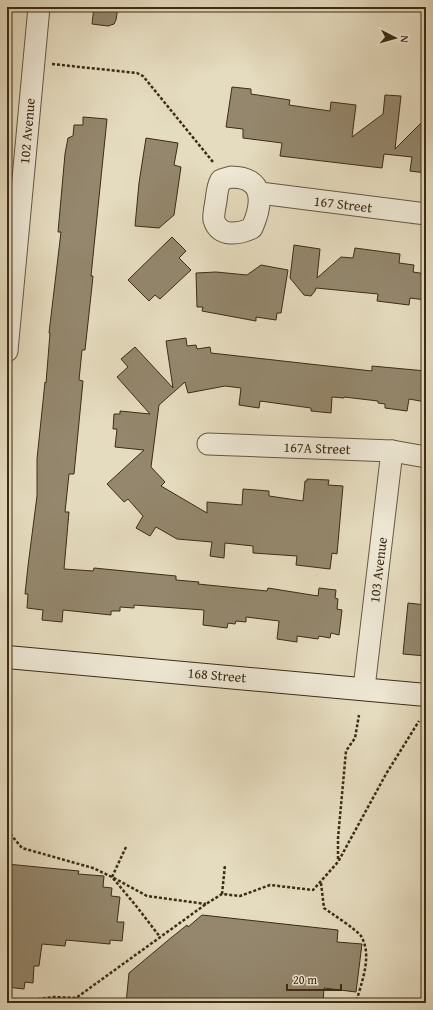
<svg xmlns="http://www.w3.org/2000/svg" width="433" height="1010" font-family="'Gentium Book Plus',serif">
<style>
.building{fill:#94876d;stroke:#3d2c15}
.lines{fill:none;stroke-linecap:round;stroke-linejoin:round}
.street-casing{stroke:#67583f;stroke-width:23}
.secondary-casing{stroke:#3d2c15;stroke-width:24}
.path{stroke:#3d2c15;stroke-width:2.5;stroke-dasharray:3 2;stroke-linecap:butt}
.street{stroke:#eee8d5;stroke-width:21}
.secondary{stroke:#eee8d5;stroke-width:22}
.labels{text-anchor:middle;stroke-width:4;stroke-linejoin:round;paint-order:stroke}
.street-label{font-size:14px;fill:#3d2c15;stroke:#eee8d5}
</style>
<rect width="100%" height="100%" fill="#e5dbbe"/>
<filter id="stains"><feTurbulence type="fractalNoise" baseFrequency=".005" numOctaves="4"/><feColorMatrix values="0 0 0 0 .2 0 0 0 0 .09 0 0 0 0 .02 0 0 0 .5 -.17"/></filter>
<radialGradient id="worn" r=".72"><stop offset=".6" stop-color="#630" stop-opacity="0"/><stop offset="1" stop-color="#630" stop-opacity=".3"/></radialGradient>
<!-- building -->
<g class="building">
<path d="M94 7H118L116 20 114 24 108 26 92 24Z"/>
<path d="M232 87 251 89V94L290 100 289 105 330 111 331 102 356 105 352 137 383 114 385 95 401 96 395 149 426 118V173L410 171 412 157 384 154 382 168 280 156 282 143 243 138V129L226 127Z"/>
<path d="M83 117 107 119 91 276H93L92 286 85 350H82L79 380 83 381 74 474H69L65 512H69L64 569 93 571 94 568 176 576V580L199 582 198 584 267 591 268 588 318 596 319 588 336 590 335 598 338 599 337 609 342 610 339 635 331 633 330 638 319 636 318 639 297 636V642L277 639 279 621 246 617V622L236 621 235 624 228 623 227 628 203 625 204 610 134 605V608L120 607V611H111V615L63 610 62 622 42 620 43 610 27 608 28 594H25L28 566 37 496V459L45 382 46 383 50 333H49L61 232H58L65 154 68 138 73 136 74 125H83Z"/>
<path d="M146 138 178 143 174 165 181 167 174 215 159 228 135 226 139 183Z"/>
<path d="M172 237 186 251 179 258 191 270 160 299 155 295 149 301 128 280Z"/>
<path d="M294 245 320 249 317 278 341 257 353 258 355 248 400 254 399 263 414 265 413 272 426 274V300L410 298 409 305 377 301 378 294 316 288 315 291 311 296 304 295 290 278Z"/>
<path d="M261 265 288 270 281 313H277L276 320 256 317V321L202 311 203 307H197L196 273 216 272 247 275Z"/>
<path d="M186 338 187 346 196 345 197 349 210 347 211 353 372 371V366L426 371V402L409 399 407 411 385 408V404L378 403V401L344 397V398L332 397 331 413 311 411V408L260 401 259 408 239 405 241 388 225 386 188 393 185 382 159 405 151 467 165 482 161 486 207 513V502L242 505 243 489 269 491V496L303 501 305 481H307V479L329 480 328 485 343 486 337 554 332 553 330 569 296 565 297 556 253 553V546L225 543 224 558 210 556 212 542 177 539 156 527 150 536 136 528 143 516 128 499 124 502 107 484 144 450 115 447 117 429H113L114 414H120V411L150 414 117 377 128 367 121 359 135 347 173 388 166 341Z"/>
<path d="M408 603 426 605V656L403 654Z"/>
<path d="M7 864 79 871 78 874 104 876 103 887 112 888 111 896 120 897 117 922H124L122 941 110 940V944L66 940 65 946 42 944 39 966H34L33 983 25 982 24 989 7 987Z"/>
<path d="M202 915 338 930 337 942 362 944 356 992 324 988 323 1003H126L129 973 172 937 187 925 188 927Z"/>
</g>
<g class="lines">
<!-- street casing -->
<g class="street-casing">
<g id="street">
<path d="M231 177C265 177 263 203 252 228 240 234 219 238 214 220 213 215 215 207 216 201 217 193 217 187 221 180Z"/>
<path d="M260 193 426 214"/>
<path d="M7 351 39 7"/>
<path d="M208 444 392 451 426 457"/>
<path d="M364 688 392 451"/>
</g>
</g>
<!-- secondary casing -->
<g class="secondary-casing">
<path id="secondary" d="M7 657 426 695"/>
</g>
<!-- path -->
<g class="path">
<path d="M52 64 137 73 143 76 213 162"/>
<path d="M7 830 22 848 93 868 112 877 137 907 160 937"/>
<path d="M126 847 112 877 147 896 206 904"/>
<path d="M338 859V838L346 751 355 738 359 715"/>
<path d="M321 883 324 908C332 914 356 929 361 936 373 956 361 983 356 1003"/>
<path d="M222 894 225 865"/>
<path d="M76 998 80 1003"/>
<path d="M325 1001 338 1003"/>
<path d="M8 1003 54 997 76 998 206 904 222 894 240 896 270 885 313 890 338 862 386 774 419 721"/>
</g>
<!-- street -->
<use href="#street" class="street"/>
<!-- secondary -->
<use href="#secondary" class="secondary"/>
</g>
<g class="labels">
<!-- street labels -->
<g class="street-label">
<text transform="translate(27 131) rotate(-85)" y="5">102 Avenue</text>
<text transform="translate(343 204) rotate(7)" y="5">167 Street</text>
<text transform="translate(317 448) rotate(2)" y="5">167A Street</text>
<text transform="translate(378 570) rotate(-83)" y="5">103 Avenue</text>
<text transform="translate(217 675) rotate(5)" y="5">168 Street</text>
</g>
</g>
<!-- margin -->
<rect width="433" height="1010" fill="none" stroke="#e5dbbe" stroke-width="24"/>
<rect x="8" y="8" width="417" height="994" fill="none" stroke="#3d2c15" stroke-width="2"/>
<rect x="12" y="12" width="409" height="986" fill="none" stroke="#3d2c15"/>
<!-- north arrow -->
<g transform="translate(395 38) rotate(96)" stroke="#eee8d5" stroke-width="3" paint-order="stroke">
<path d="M0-3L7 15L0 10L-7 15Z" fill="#3d2c15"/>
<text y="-6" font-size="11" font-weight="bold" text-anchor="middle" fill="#3d2c15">N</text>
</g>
<!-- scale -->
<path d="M287 984v6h54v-6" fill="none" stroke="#3d2c15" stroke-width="2"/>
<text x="293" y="984" font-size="12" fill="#3d2c15" stroke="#eee8d5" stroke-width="3" paint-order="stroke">20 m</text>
<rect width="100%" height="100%" filter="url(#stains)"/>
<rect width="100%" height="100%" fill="url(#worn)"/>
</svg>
